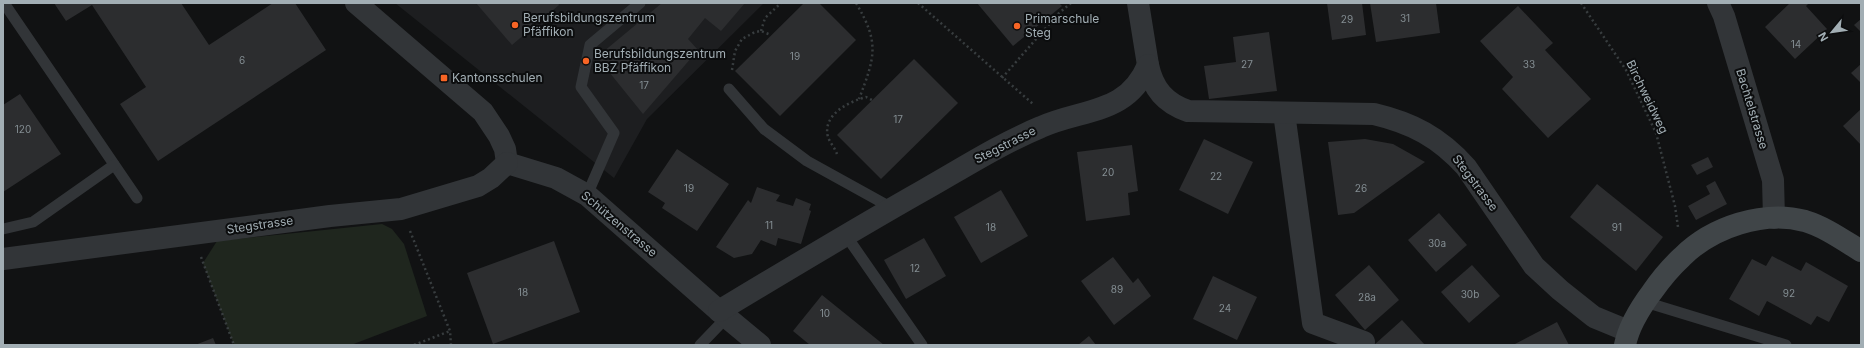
<svg xmlns="http://www.w3.org/2000/svg" width="1864" height="348" font-family="Inter,sans-serif">
<style>
.built{fill:#1d1e20}
.green{fill:#1f261e}
.building{fill:#2c2d2f}
.lines{fill:none;stroke-linecap:round;stroke-linejoin:round}
.path{stroke:#383d3f;stroke-width:2.5;stroke-dasharray:2 3;stroke-linecap:butt}
.lane{stroke:#323538;stroke-width:11}
.street{stroke:#323538;stroke-width:22}
.secondary{stroke:#404548;stroke-width:22}
.poi-dot{fill:#f86525;stroke:#0c0d0e;stroke-width:1.5}
.labels{text-anchor:middle;stroke-width:4;stroke-linejoin:round;paint-order:stroke}
.number-label{font-size:10px;fill:#848e93}
.poi-label{font-size:12px;fill:#a2aeb4;stroke:#0c0d0e;text-anchor:start}
.street-label{font-size:12px;fill:#a2aeb4;stroke:#0c0d0e}
</style>
<rect width="100%" height="100%" fill="#111213"/>
<!-- built -->
<path class="built" d="M395 3H764L647 119 614 178Z"/>
<!-- green -->
<path class="green" d="M382 224 392 229 404 244 427 316 351 345H234L203 263 217 241Z"/>
<!-- building -->
<g class="building">
<path d="M54 3H181L209 45 273 3H295L326 50 158 161 120 104 146 87 92 5 66 21Z"/>
<path d="M476 3H558L559 5 512 45Z"/>
<path d="M662 3H745L721 31 705 18 688 39 698 50 643 114 597 57Z"/>
<path d="M804 3H819L856 40 780 116 735 71Z"/>
<path d="M977 3H1059L1062 6 1013 46Z"/>
<path d="M1327 3H1362L1366 35 1332 40Z"/>
<path d="M1370 3H1436L1440 33 1376 42Z"/>
<path d="M1790 3H1809L1806 6 1827 29 1795 59 1765 27Z"/>
<path d="M1518 6 1553 43 1545 50 1591 99 1548 138 1502 89 1513 77 1480 41Z"/>
<path d="M1861 19V32L1854 25Z"/>
<path d="M1269 32 1277 91 1209 99 1204 66 1236 62 1233 37Z"/>
<path d="M914 59 958 103 881 179 837 135Z"/>
<path d="M1861 64V83L1851 73Z"/>
<path d="M20 94 61 154 3 192V105Z"/>
<path d="M1861 109V145L1843 126Z"/>
<path d="M1204 139 1253 162 1228 214 1179 190Z"/>
<path d="M1365 139 1393 144 1425 162 1354 213 1338 215 1328 142Z"/>
<path d="M1132 145 1138 191 1128 193 1130 215 1086 221 1077 152Z"/>
<path d="M677 149 729 184 697 231 662 208 665 203 648 192Z"/>
<path d="M1708 157 1713 167 1697 175 1691 165Z"/>
<path d="M1715 181 1727 204 1696 220 1688 206 1710 194 1706 186Z"/>
<path d="M1597 184 1663 237 1636 271 1570 217Z"/>
<path d="M757 187 780 195 776 201 793 206 796 198 811 204 809 210 811 211 801 244 778 238 776 246 761 240 752 254 734 258 716 247 748 200 751 203Z"/>
<path d="M1001 190 1028 236 981 263 954 217Z"/>
<path d="M1439 213 1467 245 1436 272 1408 240Z"/>
<path d="M924 238 946 276 906 299 884 260Z"/>
<path d="M554 241 580 312 493 344 467 273Z"/>
<path d="M1772 256 1801 271 1806 262 1848 286 1829 322 1817 316 1811 325 1767 301 1759 316 1729 299 1752 259 1766 266Z"/>
<path d="M1113 257 1133 283 1138 278 1151 296 1114 325 1081 281Z"/>
<path d="M1369 265 1399 300 1365 330 1335 295Z"/>
<path d="M1472 265 1500 296 1469 323 1441 292Z"/>
<path d="M1213 276 1257 297 1237 340 1193 319Z"/>
<path d="M822 295 884 345H810L793 331Z"/>
<path d="M1402 320 1425 345H1374Z"/>
<path d="M1557 322 1569 345H1513Z"/>
<path d="M1089 336 1096 345H1078Z"/>
<path d="M213 338 216 345H195Z"/>
</g>
<g class="lines">
<!-- path -->
<g class="path">
<path d="M856 3C880 43 875 57 859 99"/>
<path d="M918 3 1033 104"/>
<path d="M1581 3 1626 70 1656 133 1675 206 1678 227"/>
<path d="M761 31 765 18 781 3"/>
<path d="M732 70 735 51 742 39 755 32 761 31 771 35"/>
<path d="M1002 78 1058 14 1071 3"/>
<path d="M837 154C835 148 830 143 828 137 822 115 848 102 866 97L872 100"/>
<path d="M410 231 450 331 451 345"/>
<path d="M201 257 234 345"/>
<path d="M414 345 450 331"/>
</g>
<!-- lane -->
<g class="lane">
<path d="M4 3 137 198"/>
<path d="M729 89 764 129 807 161 892 208"/>
<path d="M587 195 614 133 581 87 590 45 640 3"/>
<path d="M3 229 33 222 114 165"/>
<path d="M845 234 922 345"/>
<path d="M1645 302 1786 345"/>
<path d="M700 345 726 318"/>
</g>
<!-- street -->
<g class="street">
<path d="M356 3 483 112 499 136 505 149 507 163"/>
<path d="M1138 3 1148 65"/>
<path d="M1718 3 1724 16 1773 180 1774 218"/>
<path d="M1284 113 1313 323 1364 342"/>
<path d="M507 163 556 178 587 195 719 311 760 345"/>
<path d="M3 259 330 216 401 209 478 186 491 178 507 163"/>
<path d="M719 311C787 270 855 229 924 190 963 168 1000 144 1041 127 1084 108 1127 115 1148 65 1153 89 1165 103 1188 111L1374 114C1412 123 1439 137 1466 167L1534 266 1560 290 1594 317 1628 331"/>
</g>
<!-- secondary -->
<path class="secondary" d="M1625 345C1629 325 1640 308 1652 292 1661 279 1671 267 1682 257 1712 227 1763 210 1805 221 1825 227 1843 240 1861 251"/>
</g>
<!-- markers -->
<g class="poi-dot">
<circle cx="515" cy="25" r="4"/>
<circle cx="1017" cy="26" r="4"/>
<circle cx="586" cy="61" r="4"/>
<rect x="440" y="74" width="8" height="8" rx="2"/>
</g>
<g class="labels">
<!-- number labels -->
<g class="number-label">
<text x="1405" y="22">31</text>
<text x="1347" y="23">29</text>
<text x="1796" y="48">14</text>
<text x="795" y="60">19</text>
<text x="242" y="64">6</text>
<text x="1247" y="68">27</text>
<text x="1529" y="68">33</text>
<text x="644" y="89">17</text>
<text x="898" y="123">17</text>
<text x="23" y="133">120</text>
<text x="1108" y="176">20</text>
<text x="1216" y="180">22</text>
<text x="689" y="192">19</text>
<text x="1361" y="192">26</text>
<text x="769" y="229">11</text>
<text x="991" y="231">18</text>
<text x="1617" y="231">91</text>
<text x="1437" y="247">30a</text>
<text x="915" y="272">12</text>
<text x="1117" y="293">89</text>
<text x="523" y="296">18</text>
<text x="1789" y="297">92</text>
<text x="1470" y="298">30b</text>
<text x="1367" y="301">28a</text>
<text x="1225" y="312">24</text>
<text x="825" y="317">10</text>
</g>
<!-- poi labels -->
<g class="poi-label">
<text x="523" y="22">Berufsbildungszentrum<tspan x="523" dy="14">Pfäffikon</tspan></text>
<text x="1025" y="23">Primarschule<tspan x="1025" dy="14">Steg</tspan></text>
<text x="594" y="58">Berufsbildungszentrum<tspan x="594" dy="14">BBZ Pfäffikon</tspan></text>
<text x="452" y="82">Kantonsschulen</text>
</g>
<!-- street labels -->
<g class="street-label">
<text transform="translate(1647 97) rotate(64)" y="4">Birchweidweg</text>
<text transform="translate(1752 109) rotate(73)" y="4">Bachtelstrasse</text>
<text transform="translate(1005 145) rotate(-27)" y="4">Stegstrasse</text>
<text transform="translate(1475 183) rotate(53)" y="4">Stegstrasse</text>
<text transform="translate(619 224) rotate(40)" y="4">Schützenstrasse</text>
<text transform="translate(260 225) rotate(-8)" y="4">Stegstrasse</text>
</g>
</g>
<!-- border -->
<rect width="1864" height="348" fill="none" stroke="#a2aeb4" stroke-width="8"/>
<!-- north arrow -->
<g transform="translate(1832 32) rotate(241)" stroke="#0c0d0e" stroke-width="3" paint-order="stroke">
<path d="M0-3L7 15L0 10L-7 15Z" fill="#a2aeb4"/>
<text y="-6" font-size="11" font-weight="bold" text-anchor="middle" fill="#a2aeb4">N</text>
</g>
</svg>
